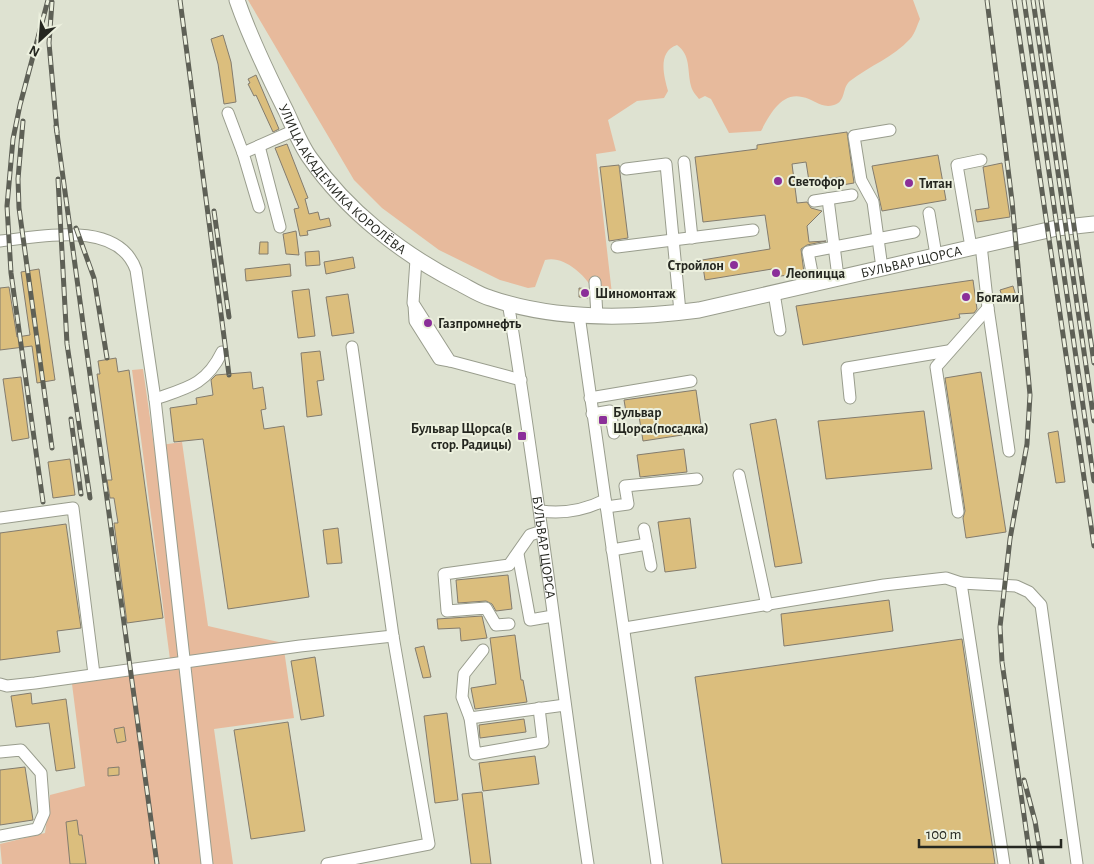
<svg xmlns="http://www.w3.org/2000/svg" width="1094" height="864" font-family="'Alegreya Sans',sans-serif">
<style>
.green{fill:#e7ba9c}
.building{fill:#dbbe7d;stroke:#837c6e}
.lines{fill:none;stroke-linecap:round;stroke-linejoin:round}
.minor-casing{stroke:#999d8d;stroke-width:13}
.major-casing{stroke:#999d8d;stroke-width:17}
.minor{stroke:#fff;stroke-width:11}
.major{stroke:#fff;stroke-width:15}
.rail-casing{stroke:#5e6056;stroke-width:5}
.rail{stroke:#ecf0de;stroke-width:3;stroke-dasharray:9;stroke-linecap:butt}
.poi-dot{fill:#8b2f99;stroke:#ecf0de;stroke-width:2}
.labels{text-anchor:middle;stroke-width:4;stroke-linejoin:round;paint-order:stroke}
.street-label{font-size:14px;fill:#252720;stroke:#ecf0de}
.poi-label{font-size:14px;font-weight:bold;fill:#252720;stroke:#ecf0de;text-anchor:start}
</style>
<rect width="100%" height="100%" fill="#dee2d1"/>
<!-- green -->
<g class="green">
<path d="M248 0H913L920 19C917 25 915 34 910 39 894 57 869 66 850 81 842 87 846 102 834 105 821 109 814 99 802 97 781 92 769 116 761 131L729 133 711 99 705 96 699 99C696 95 692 91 691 86 687 70 691 55 677 45 657 52 664 76 668 91L664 98 637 101 608 120 616 151 596 154 612 294 592 288C584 274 563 255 545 260L535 287 528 288 500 280 439 250 382 208 354 180Z"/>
<path d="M143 369 154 446 182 442 208 626 283 643 294 718 214 729 233 864H2L0 844 45 833 50 795 85 786 72 684 171 667 132 370Z"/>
</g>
<!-- building -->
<g class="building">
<path d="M223 35 231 62 236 102 224 104 218 64 211 39Z"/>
<path d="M256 75 279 129 273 132 256 95 254 96 248 84 250 83 248 79Z"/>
<path d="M847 132 854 183 842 185 841 177 809 181 806 162 792 164 797 203 807 202 811 208 822 211 807 226 809 242 826 241 807 245 801 249 804 273 773 277 772 269 705 280 702 260 770 249 765 215 703 222 695 157 757 149V145Z"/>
<path d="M287 144 308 198 305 199 309 214 318 212 320 220 329 218 331 226 307 231 308 235 300 236 294 209 299 208 275 148Z"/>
<path d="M938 155 946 200 882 211 872 166Z"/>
<path d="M1002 163 1010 217 977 222 975 210 989 208 983 167Z"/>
<path d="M619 165 628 238 609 241 600 167Z"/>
<path d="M296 231 299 255 286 254 283 234Z"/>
<path d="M260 242H268V254H259Z"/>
<path d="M319 251 320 265 306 266 305 252Z"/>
<path d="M353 257 355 268 326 274 324 262Z"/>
<path d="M290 264 291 276 246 281 245 269Z"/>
<path d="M39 269 55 380 37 383 32 346 0 350V288L9 287 17 337 30 335 21 272Z"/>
<path d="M973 280 977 309 974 313 959 314 960 318 803 345 796 306Z"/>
<path d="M1013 286 1017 299 1007 302 1006 298 1003 299 1000 290Z"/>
<path d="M579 288 588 289V298L579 297Z"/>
<path d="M309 289 315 336 298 338 292 291Z"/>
<path d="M348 294 354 333 332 336 326 297Z"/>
<path d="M320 351 324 380 317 381 322 415 307 417 301 353Z"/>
<path d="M116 358 118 372 129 370 163 618 127 623 114 523H118L114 498H110L107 480H112L97 374H100L98 361Z"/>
<path d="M251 372 253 389 263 387 266 409 261 410 264 429 284 426 309 597 228 609 203 439 174 442 170 408 197 404 196 398 213 395 211 380 216 375Z"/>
<path d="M981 372 1006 532 966 538 963 518 965 511 945 378Z"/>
<path d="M21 377 29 438 12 441 3 379Z"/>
<path d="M696 390 702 432 643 441 638 410 626 412 624 400Z"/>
<path d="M924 411 932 469 826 479 818 421Z"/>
<path d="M776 419 802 563 775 567 750 424Z"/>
<path d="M1058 431 1065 482 1056 483 1048 433Z"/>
<path d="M684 449 687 472 640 477 637 455Z"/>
<path d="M70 459 75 495 53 498 48 462Z"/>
<path d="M690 518 696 568 665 572 658 522Z"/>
<path d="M66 524 81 628 57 631 60 652 0 660V533Z"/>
<path d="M338 528 342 563 327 564 323 530Z"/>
<path d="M508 575 512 609 496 611 492 604 486 601 458 603 456 580Z"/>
<path d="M889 600 893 631 784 646 781 614Z"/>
<path d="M482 616 487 638 461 641 460 628 438 629 437 619Z"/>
<path d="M515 635 521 680H523L527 702 475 709 471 688 496 684 490 638Z"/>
<path d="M962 639 995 864H722L695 677Z"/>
<path d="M424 646 431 677 423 678 415 648Z"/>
<path d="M315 657 324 716 301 720 291 661Z"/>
<path d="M31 693 32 704 66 699 75 768 56 771 49 723 16 727 11 696Z"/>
<path d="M447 713 458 800 435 803 424 716Z"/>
<path d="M524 719 526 732 480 738 479 725Z"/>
<path d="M288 722 305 831 251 839 234 730Z"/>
<path d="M124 727 126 741 117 743 114 729Z"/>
<path d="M535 756 539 784 483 791 479 763Z"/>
<path d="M25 767 33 820 0 825V770Z"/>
<path d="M119 767V775L108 776V768Z"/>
<path d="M482 792 491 864H471L462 794Z"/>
<path d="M77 820 79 835H82L86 864H70L66 822Z"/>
</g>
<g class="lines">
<!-- minor casing -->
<g class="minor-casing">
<g id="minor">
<path d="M228 113 243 153"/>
<path d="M259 146 280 227"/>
<path d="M684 162 692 238"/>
<path d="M626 169 666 164 680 312"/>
<path d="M828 199 838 277"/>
<path d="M814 201 852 195"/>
<path d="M259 207 243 153 295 130"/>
<path d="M929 213 936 255"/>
<path d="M0 241C41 237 118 219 136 270L155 399 207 864"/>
<path d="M981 245 988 308 1009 451"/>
<path d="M617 247 753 230"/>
<path d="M971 247 957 165 981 160"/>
<path d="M416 260 413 303 450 361 521 380"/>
<path d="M882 268 873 202 861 180 854 136 890 130"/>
<path d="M595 282 597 316"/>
<path d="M814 283 808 252 914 232"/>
<path d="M774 293 780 330"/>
<path id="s1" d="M508 302C539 489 560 677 588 864"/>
<path d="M414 305 415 321 439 359 450 361"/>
<path d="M579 315 657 864"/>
<path d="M590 398 691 381"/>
<path d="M850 398 847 368 948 351"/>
<path d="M155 399C187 388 206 385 222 352"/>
<path d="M592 414 610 411 614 433"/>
<path d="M739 475 767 606"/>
<path d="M606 507 628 504 625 486 697 479"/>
<path d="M541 511C563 514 585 510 605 500"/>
<path d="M958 512 936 367 988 308"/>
<path d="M0 518 73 508 94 674"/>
<path d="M644 529 651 566"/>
<path d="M612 550 647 544"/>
<path d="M518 554 530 620 553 616"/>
<path d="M961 583 1016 586 1029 592 1041 605 1077 864"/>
<path d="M509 624 496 625 486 608 447 611 444 574 509 565 530 535 542 531"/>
<path d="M625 628 884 585 946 578 961 583 1004 864"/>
<path d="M483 650 464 674 462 697 470 718 475 754 543 742 539 708"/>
<path d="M0 684 7 686 35 683 300 646 393 636"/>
<path d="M470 718 565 705"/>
<path d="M0 752 21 750 41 773 44 813 37 829 0 836"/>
<path d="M327 864 429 844 393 636 352 347"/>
</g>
</g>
<!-- major casing -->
<g class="major-casing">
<g id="major">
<path id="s2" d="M237 0C250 38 268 75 286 111 293 126 300 144 310 158 347 211 402 254 459 283 469 288 479 295 490 298 556 321 631 319 699 310L1057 228 1094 224"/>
</g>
</g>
<!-- minor -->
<use href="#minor" class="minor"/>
<!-- major -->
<use href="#major" class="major"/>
<!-- rail casing -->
<g class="rail-casing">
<g id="rail">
<path d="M180 0 229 375"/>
<path d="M987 0 1012 201 1030 395 1027 444 1010 539 1000 627 1002 662 1031 864"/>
<path d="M1014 0 1094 546"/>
<path d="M1024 0 1094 481"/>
<path d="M1033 0 1094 421"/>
<path d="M1041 0 1094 363"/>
<path d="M52 2 49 43 57 132"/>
<path d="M23 121 18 179 19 208 52 448"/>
<path d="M56 126 157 864"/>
<path d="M58 179 67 344 90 498"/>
<path d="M214 211 229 317"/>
<path d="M76 228 94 278 107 358"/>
<path d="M71 419 81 494"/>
<path d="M43 502 11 273 7 206 13 139 20 105 48 0"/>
<path d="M1024 780 1035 821 1042 864"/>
</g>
</g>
<!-- rail -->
<use href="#rail" class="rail"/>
</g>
<!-- markers -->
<g class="poi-dot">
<circle cx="778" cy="181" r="5"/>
<circle cx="909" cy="183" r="5"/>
<circle cx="734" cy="265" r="5"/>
<circle cx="776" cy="273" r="5"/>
<circle cx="585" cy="293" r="5"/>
<circle cx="966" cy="297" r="5"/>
<circle cx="428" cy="323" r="5"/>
<rect x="598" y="415" width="10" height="10" rx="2.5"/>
<rect x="517" y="431" width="10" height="10" rx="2.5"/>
</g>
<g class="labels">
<!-- street labels -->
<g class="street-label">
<text dy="5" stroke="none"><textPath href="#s2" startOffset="211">УЛИЦА АКАДЕМИКА КОРОЛЁВА</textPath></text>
<text dy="5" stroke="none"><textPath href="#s2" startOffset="834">БУЛЬВАР ЩОРСА</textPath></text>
<text dy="5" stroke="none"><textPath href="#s1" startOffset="248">БУЛЬВАР ЩОРСА</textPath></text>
</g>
<!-- poi labels -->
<g class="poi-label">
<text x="788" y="186">Светофор</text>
<text x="919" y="188">Титан</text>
<text x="724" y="270" text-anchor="end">Стройлон</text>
<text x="786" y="278">Леопицца</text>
<text x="595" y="298">Шиномонтаж</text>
<text x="976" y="302">Богами</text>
<text x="438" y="328">Газпромнефть</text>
<text x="613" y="417">Бульвар<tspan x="613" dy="16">Щорса(посадка)</tspan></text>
<text x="512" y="433" text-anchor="end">Бульвар Щорса(в<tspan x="512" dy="16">стор. Радицы)</tspan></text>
</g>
</g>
<!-- north arrow -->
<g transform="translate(40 40) rotate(206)" stroke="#ecf0de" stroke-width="4" paint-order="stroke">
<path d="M0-4L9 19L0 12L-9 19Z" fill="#252720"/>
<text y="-8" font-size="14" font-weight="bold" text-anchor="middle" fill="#252720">N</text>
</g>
<!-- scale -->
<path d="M919 839v8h142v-8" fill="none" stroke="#252720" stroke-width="2.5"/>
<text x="926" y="839" font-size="15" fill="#252720" stroke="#ecf0de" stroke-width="4" paint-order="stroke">100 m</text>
</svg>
